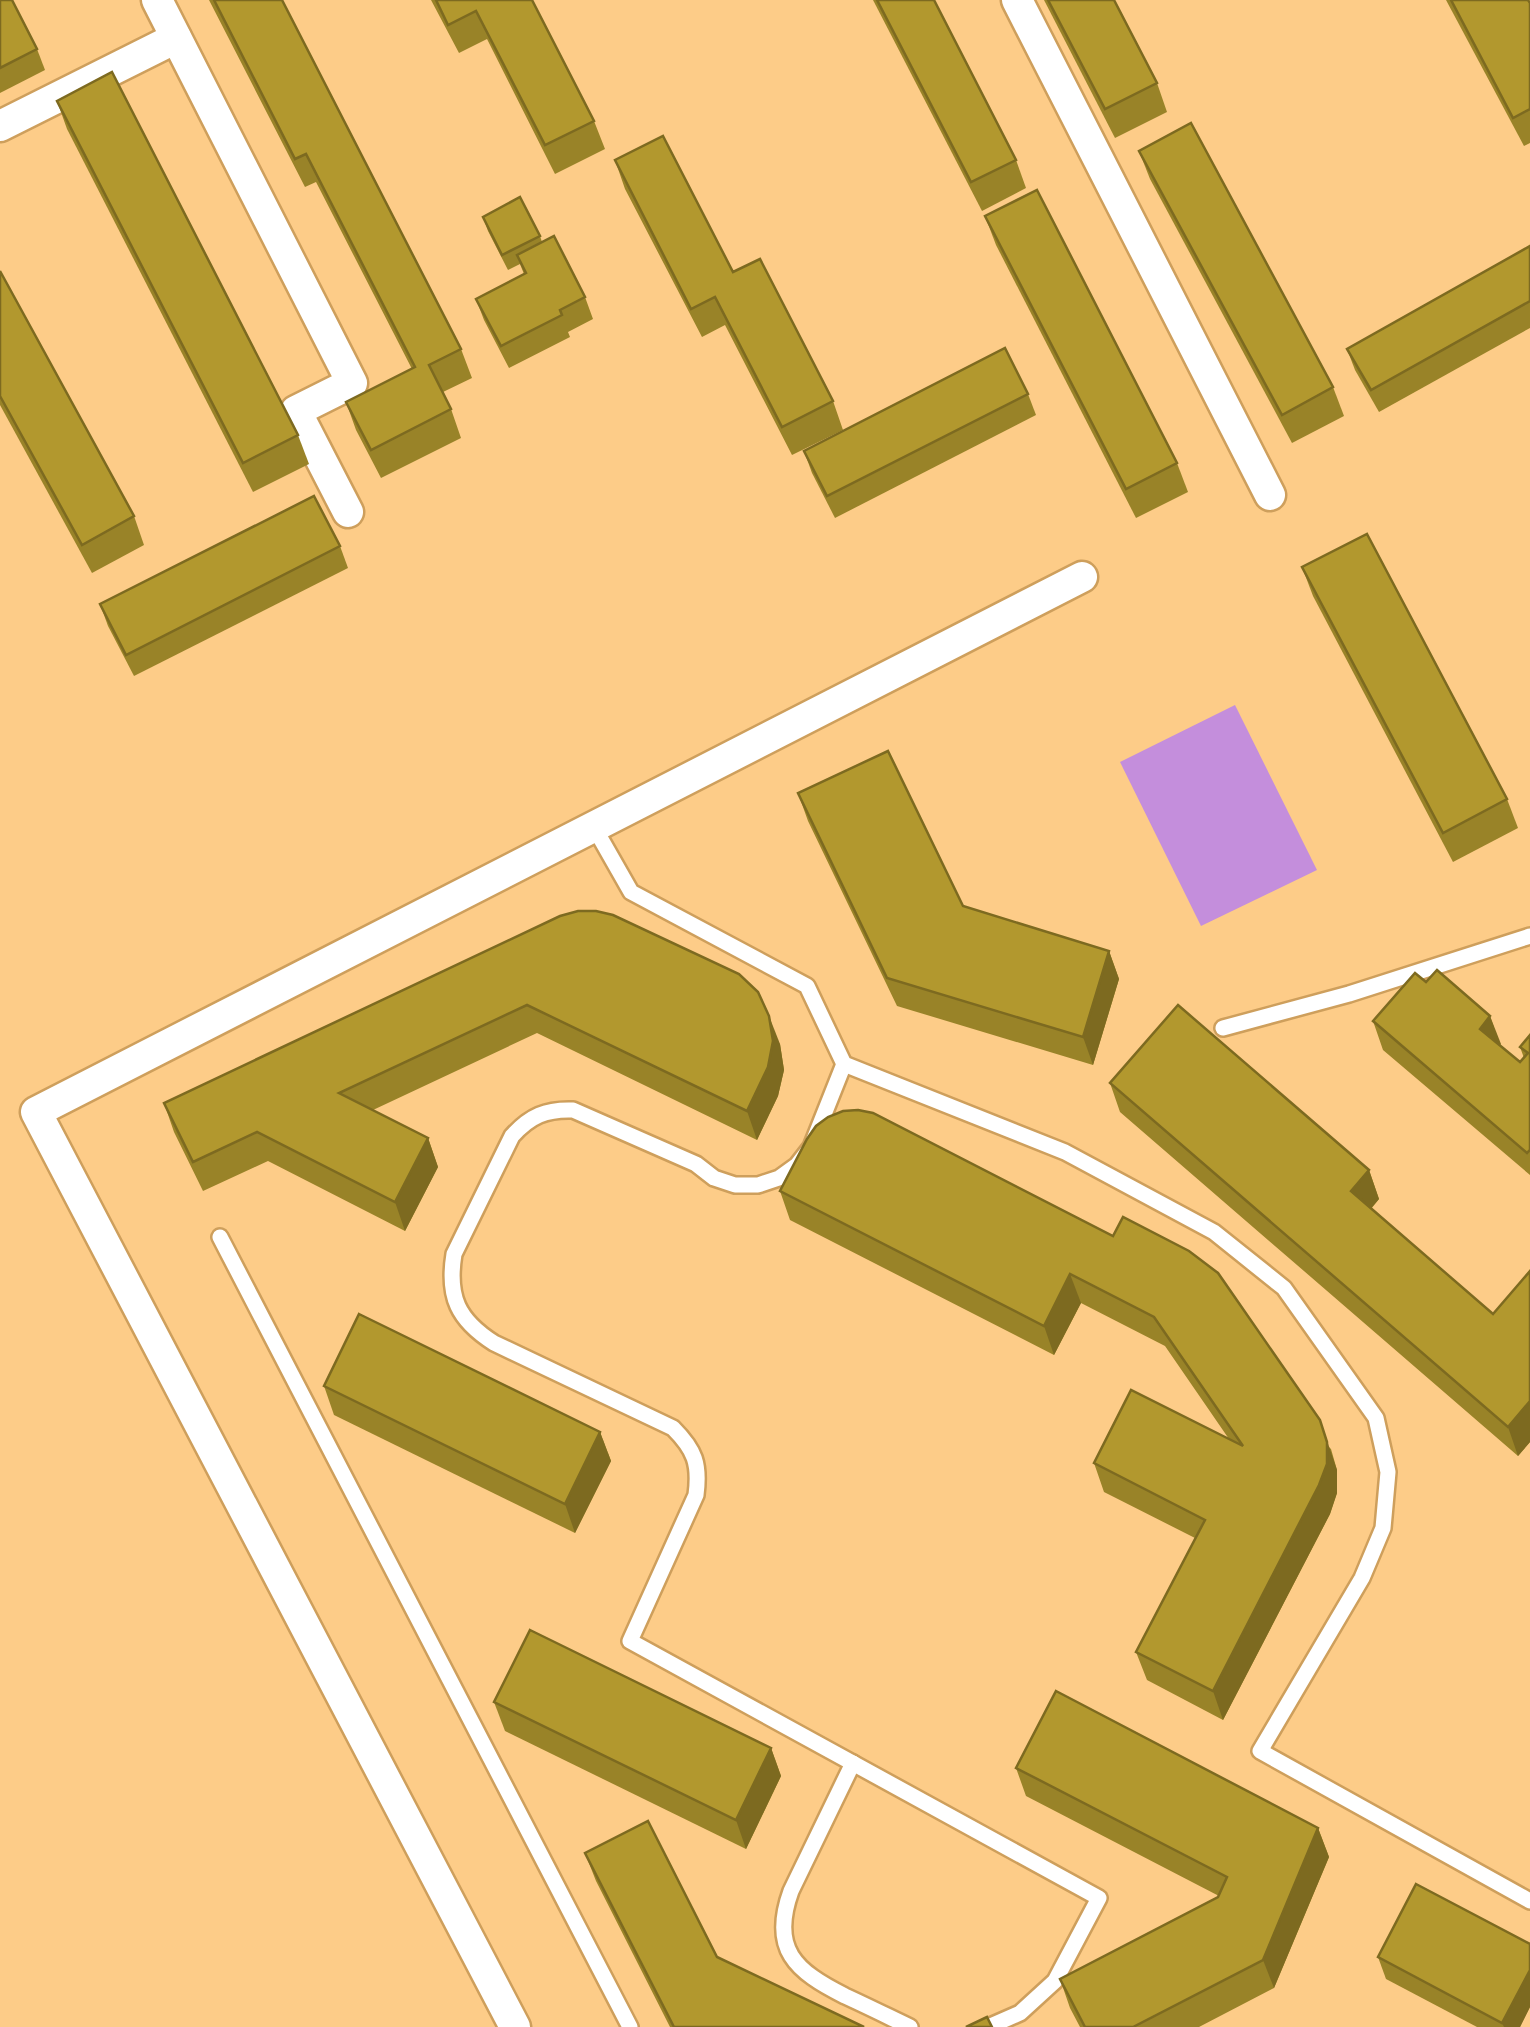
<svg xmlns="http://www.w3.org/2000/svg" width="1530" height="2027" font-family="'PT Sans Narrow',sans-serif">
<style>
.green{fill:#c48edc}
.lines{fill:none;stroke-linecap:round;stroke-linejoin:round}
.service-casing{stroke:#ce9f5c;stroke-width:20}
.minor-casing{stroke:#ce9f5c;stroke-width:35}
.service{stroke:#fff;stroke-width:15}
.minor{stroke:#fff;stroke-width:30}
.wall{fill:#998328}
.shaded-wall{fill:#7d6a20}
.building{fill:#b2982e;stroke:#7d6a20;stroke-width:2.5}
</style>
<rect width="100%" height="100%" fill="#fdcc88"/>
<!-- green -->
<path class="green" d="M1235 705 1317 870 1201 926 1120 762Z"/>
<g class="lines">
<!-- service casing -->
<g class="service-casing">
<g id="service">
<path d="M594 827 631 892 807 986 844 1064 1065 1152 1214 1232 1284 1288 1376 1418 1388 1472 1383 1528 1362 1578 1260 1751 1530 1901"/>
<path d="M1223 1028 1349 994 1530 936"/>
<path d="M844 1064 811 1147 797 1165 779 1178 758 1185H735L714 1178 696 1164 573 1110C546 1109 530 1116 512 1136L454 1254C447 1297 458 1320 494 1343L673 1428C695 1450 700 1464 696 1495L630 1641 1099 1898 1055 1981 1020 2013 988 2027"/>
<path d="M220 1237 630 2027"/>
<path d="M853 1763 791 1891C770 1949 795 1971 845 1996 867 2006 889 2017 910 2027"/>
</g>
</g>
<!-- minor casing -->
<g class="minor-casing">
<g id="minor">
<path d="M157 0 352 383 296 411 348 512"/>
<path d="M1017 0 1270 495"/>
<path d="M0 126 176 38"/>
<path d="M515 2027 36 1112 1082 577"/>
</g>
</g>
<!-- service -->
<use href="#service" class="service"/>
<!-- minor -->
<use href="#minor" class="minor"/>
</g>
<!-- wall -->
<g class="wall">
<path d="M0 0 37 49 45 70 0 93Z"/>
<path d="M209 0H282L461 349 472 378 443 392 451 409 461 438 381 478 356 430 346 402 412 369 316 182 305 187Z"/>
<path d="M431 0H532L594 121 605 149 555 174 487 39 459 53Z"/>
<path d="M873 0H934L1016 160 1026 188 982 211Z"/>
<path d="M1044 0H1114L1157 83 1167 112 1115 138Z"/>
<path d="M1446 0H1528L1530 3V143L1524 146Z"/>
<path d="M57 101 298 435 309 464 253 492 67 129Z"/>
<path d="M1139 151 1333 387 1344 416 1292 443 1150 179Z"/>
<path d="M615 160 733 272 833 401 843 430 792 455 725 325 702 337 625 189Z"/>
<path d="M985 216 1177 463 1188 492 1136 518 996 245Z"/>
<path d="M483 217 540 236 542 242 585 297 593 319 568 332 570 337 509 368 484 320 476 299 524 274 520 264 508 270 488 231Z"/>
<path d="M1530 246V328L1379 412 1355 370 1347 349Z"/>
<path d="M0 271 134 516 144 545 92 573 0 405Z"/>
<path d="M1028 394 1036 415 835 518 812 473 804 451Z"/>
<path d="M340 546 348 568 134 676 108 626 100 604Z"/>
<path d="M1302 567 1507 799 1518 828 1453 862 1313 596Z"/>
<path d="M798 793 963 906 1109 951 1119 979 1093 1065 897 1006 808 821Z"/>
<path d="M560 916 780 1044 784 1070 778 1096 757 1140 537 1033 373 1110 428 1138 438 1167 405 1231 268 1161 203 1191 174 1132 164 1103Z"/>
<path d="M1426 982 1490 1016 1500 1045 1520 1062 1524 1058 1520 1047 1530 1035V1175L1383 1050 1373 1021Z"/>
<path d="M1110 1083 1369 1170 1379 1199 1371 1209 1493 1314 1530 1271V1442L1518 1456 1120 1112Z"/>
<path d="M780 1191 1113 1236 1331 1449 1337 1470V1493L1330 1514 1223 1720 1147 1680 1136 1652 1195 1538 1104 1492 1094 1463 1229 1439 1165 1346 1081 1303 1054 1355 790 1220Z"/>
<path d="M324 1386 600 1432 611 1461 575 1533 334 1415Z"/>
<path d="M494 1702 771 1748 781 1776 746 1849 505 1731Z"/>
<path d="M1016 1768 1318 1828 1329 1857 1274 1988 1199 2027H1080L1070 2008 1060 1979 1219 1896 1026 1796Z"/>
<path d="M585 1853 717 1957 864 2027H670L596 1881Z"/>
<path d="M1378 1957 1530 2007 1520 2027H1477L1386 1979Z"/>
</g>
<!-- shaded-wall -->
<g class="shaded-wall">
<path d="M1109 951 1119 979 1093 1065 1083 1037Z"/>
<path d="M769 1016 780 1044 784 1070 778 1096 757 1140 747 1111Z"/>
<path d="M1490 1016 1501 1044 1490 1057 1480 1029Z"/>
<path d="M428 1138 438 1167 405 1231 395 1202Z"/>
<path d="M1369 1170 1379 1199 1361 1220 1351 1191Z"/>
<path d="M1070 1274 1081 1303 1054 1355 1044 1326Z"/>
<path d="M1530 1401V1442L1518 1456 1508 1427Z"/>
<path d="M1320 1420 1337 1470V1493L1330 1514 1223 1720 1213 1691Z"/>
<path d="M600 1432 611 1461 575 1533 565 1504Z"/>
<path d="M771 1748 781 1776 746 1849 736 1820Z"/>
<path d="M1318 1828 1329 1857 1274 1988 1263 1960Z"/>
<path d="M1530 1970V2007L1520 2027H1504L1502 2023Z"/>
</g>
<!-- building -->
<g class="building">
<path d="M0 0H12L37 49 0 68Z"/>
<path d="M214 0H282L461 349 429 365 451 409 371 450 346 402 415 367 306 154 295 159Z"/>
<path d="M436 0H532L594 121 545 145 476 11 448 25Z"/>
<path d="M877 0H934L1016 160 971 182Z"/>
<path d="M1048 0H1114L1157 83 1105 109Z"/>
<path d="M1451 0H1528L1530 3V109L1513 118Z"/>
<path d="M112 72 298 435 243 463 57 101Z"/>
<path d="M1191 123 1333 387 1282 415 1139 151Z"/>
<path d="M663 136 733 272 760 259 833 401 782 427 715 297 691 309 615 160Z"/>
<path d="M1037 190 1177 463 1126 489 985 216Z"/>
<path d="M520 197 540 236 502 255 483 217Z"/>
<path d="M554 236 585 297 560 310 562 315 501 346 476 299 526 273 517 255Z"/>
<path d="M1530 246V301L1371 390 1347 349Z"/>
<path d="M0 271 134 516 82 545 0 396Z"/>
<path d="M1005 348 1028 394 827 496 804 451Z"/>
<path d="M314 496 340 546 126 655 100 604Z"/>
<path d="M1367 534 1507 799 1443 833 1302 567Z"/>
<path d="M888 751 963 906 1109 951 1083 1037 887 978 798 793Z"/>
<path d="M578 911H596L613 915 739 974 758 992 769 1016 773 1041 768 1067 747 1111 527 1005 339 1093 428 1138 395 1202 257 1132 193 1162 164 1103 560 916Z"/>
<path d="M1437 970 1490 1016 1480 1029 1520 1062 1528 1053 1520 1047 1530 1035V1150L1527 1153 1373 1021 1415 973 1426 982Z"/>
<path d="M1178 1005 1369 1170 1351 1191 1493 1314 1530 1271V1401L1508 1427 1110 1083Z"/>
<path d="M858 1110 873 1113 1113 1236 1123 1217 1189 1251 1218 1273 1320 1420 1327 1442V1464L1319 1485 1213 1691 1136 1652 1205 1520 1094 1463 1131 1390 1243 1446 1154 1317 1070 1274 1044 1326 780 1191 807 1139 816 1126 828 1117 843 1111Z"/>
<path d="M359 1314 600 1432 565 1504 324 1386Z"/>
<path d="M530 1630 771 1748 736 1820 494 1702Z"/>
<path d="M1056 1691 1318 1828 1263 1960 1133 2027H1085L1060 1979 1218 1897 1227 1877 1016 1768Z"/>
<path d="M648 1821 717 1957 864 2027H674L585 1853Z"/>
<path d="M1416 1884 1530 1944V1970L1502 2023 1378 1957Z"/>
<path d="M987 2017 992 2027H966Z"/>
</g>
</svg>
